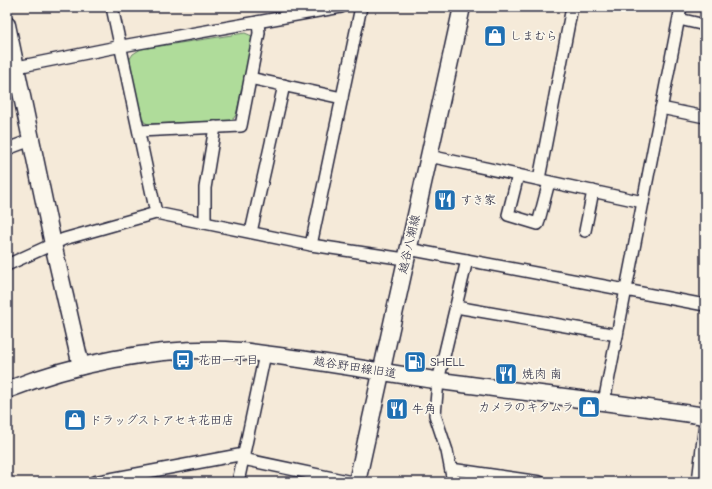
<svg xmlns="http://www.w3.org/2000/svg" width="712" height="489" font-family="'Comic Neue','Klee One',sans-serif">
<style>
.green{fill:#afdc9a;stroke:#687f6a}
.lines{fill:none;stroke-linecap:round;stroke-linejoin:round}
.street-casing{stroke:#22223b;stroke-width:14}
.secondary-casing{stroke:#22223b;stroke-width:19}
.street{stroke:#fbf7ec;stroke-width:11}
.secondary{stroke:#fbf7ec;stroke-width:16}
.labels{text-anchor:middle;stroke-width:3.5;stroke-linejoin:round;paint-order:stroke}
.poi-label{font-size:12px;fill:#22223b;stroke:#fbf7ec;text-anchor:start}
.street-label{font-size:12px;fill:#22223b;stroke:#fbf7ec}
</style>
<rect width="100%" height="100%" fill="#f5ead9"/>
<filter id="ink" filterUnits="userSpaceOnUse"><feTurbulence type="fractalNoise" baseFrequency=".025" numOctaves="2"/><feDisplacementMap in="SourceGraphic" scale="8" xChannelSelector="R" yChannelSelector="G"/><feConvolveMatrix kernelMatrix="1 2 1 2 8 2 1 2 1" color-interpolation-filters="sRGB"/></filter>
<g filter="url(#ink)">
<!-- green -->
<path class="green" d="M245 33 252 36 253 41 236 115 233 119 227 121 148 124 144 122 140 115 129 60 133 54 141 49Z"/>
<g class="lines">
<!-- street casing -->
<g class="street-casing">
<g id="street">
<path d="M112 7 156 213"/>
<path d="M679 19 705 25"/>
<path d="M7 69 122 46 341 7"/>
<path d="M250 78 342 98"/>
<path d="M661 108 705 117"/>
<path d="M139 131 241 126 259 33 258 22"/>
<path d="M7 149 31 140"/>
<path d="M429 156 643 202"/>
<path d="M518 175 508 215 538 224 549 182"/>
<path d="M539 179 572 7"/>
<path d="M205 223V188L215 127"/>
<path d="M585 231 593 191"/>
<path d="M251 232 284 85"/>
<path d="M311 245 361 7"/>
<path d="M408 249 705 305"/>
<path d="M7 265 64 239 156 213 311 245 405 259"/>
<path d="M456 307 617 335"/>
<path d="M604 402 681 7"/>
<path d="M243 459 352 482"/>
<path d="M451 469 540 482"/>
<path d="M94 482 244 454"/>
<path d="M238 482 265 354"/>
<path d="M453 482 447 451 435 415 438 381 467 260"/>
<path d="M698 482 705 422"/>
</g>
</g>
<!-- secondary casing -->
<g class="secondary-casing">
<g id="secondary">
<path d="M7 25 53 244 81 366"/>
<path d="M7 390C75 363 152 348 226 350 251 351 276 356 300 359 347 366 394 374 441 381 529 393 617 403 705 416"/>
<path d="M357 482 462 7"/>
</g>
</g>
<!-- street -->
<use href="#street" class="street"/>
<!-- secondary -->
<use href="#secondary" class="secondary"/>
</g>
</g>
<!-- icons -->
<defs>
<g id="shop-square" transform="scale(1.15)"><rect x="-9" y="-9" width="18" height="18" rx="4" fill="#1f6fb2" stroke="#fbf7ec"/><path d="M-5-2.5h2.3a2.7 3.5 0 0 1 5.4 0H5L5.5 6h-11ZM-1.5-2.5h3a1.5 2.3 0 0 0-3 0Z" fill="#fff"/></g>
<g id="restaurant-square" transform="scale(1.15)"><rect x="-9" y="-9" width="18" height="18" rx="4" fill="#1f6fb2" stroke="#fbf7ec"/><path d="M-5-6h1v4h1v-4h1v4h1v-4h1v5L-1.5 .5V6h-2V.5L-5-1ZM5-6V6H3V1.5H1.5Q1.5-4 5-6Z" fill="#fff"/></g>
<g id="bus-square" transform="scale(1.15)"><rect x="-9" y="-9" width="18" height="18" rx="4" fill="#1f6fb2" stroke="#fbf7ec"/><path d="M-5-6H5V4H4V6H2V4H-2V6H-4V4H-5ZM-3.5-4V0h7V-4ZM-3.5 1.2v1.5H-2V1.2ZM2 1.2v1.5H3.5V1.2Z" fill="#fff"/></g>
<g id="fuel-square" transform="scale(1.15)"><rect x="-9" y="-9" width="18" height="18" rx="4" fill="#1f6fb2" stroke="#fbf7ec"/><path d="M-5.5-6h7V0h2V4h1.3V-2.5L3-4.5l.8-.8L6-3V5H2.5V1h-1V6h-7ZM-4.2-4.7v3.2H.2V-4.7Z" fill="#fff"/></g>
</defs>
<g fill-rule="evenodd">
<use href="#shop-square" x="495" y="36"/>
<use href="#restaurant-square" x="445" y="200"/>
<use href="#bus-square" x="183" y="360"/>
<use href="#fuel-square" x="415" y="362"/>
<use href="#restaurant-square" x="506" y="374"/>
<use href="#shop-square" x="589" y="407"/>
<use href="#restaurant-square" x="397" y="409"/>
<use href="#shop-square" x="75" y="420"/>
</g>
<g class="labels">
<!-- poi labels -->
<g class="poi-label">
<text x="510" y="40">しまむら</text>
<text x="460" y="204">すき家</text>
<text x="198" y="364">花田一丁目</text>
<text x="430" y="366">SHELL</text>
<text x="522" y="378">焼肉 南</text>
<text x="574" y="411" text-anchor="end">カメラのキタムラ</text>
<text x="412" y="413">牛角</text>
<text x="90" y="424">ドラッグストアセキ花田店</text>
</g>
<!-- street labels -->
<g class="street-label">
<text transform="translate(409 244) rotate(-77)" y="4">越谷八潮線</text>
<text transform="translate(355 367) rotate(9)" y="4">越谷野田線旧道</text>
</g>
</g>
<!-- margin -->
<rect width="712" height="489" fill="none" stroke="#fbf7ec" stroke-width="24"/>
<rect x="12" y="12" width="688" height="465" fill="none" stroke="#22223b" stroke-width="1.5" filter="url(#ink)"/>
</svg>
